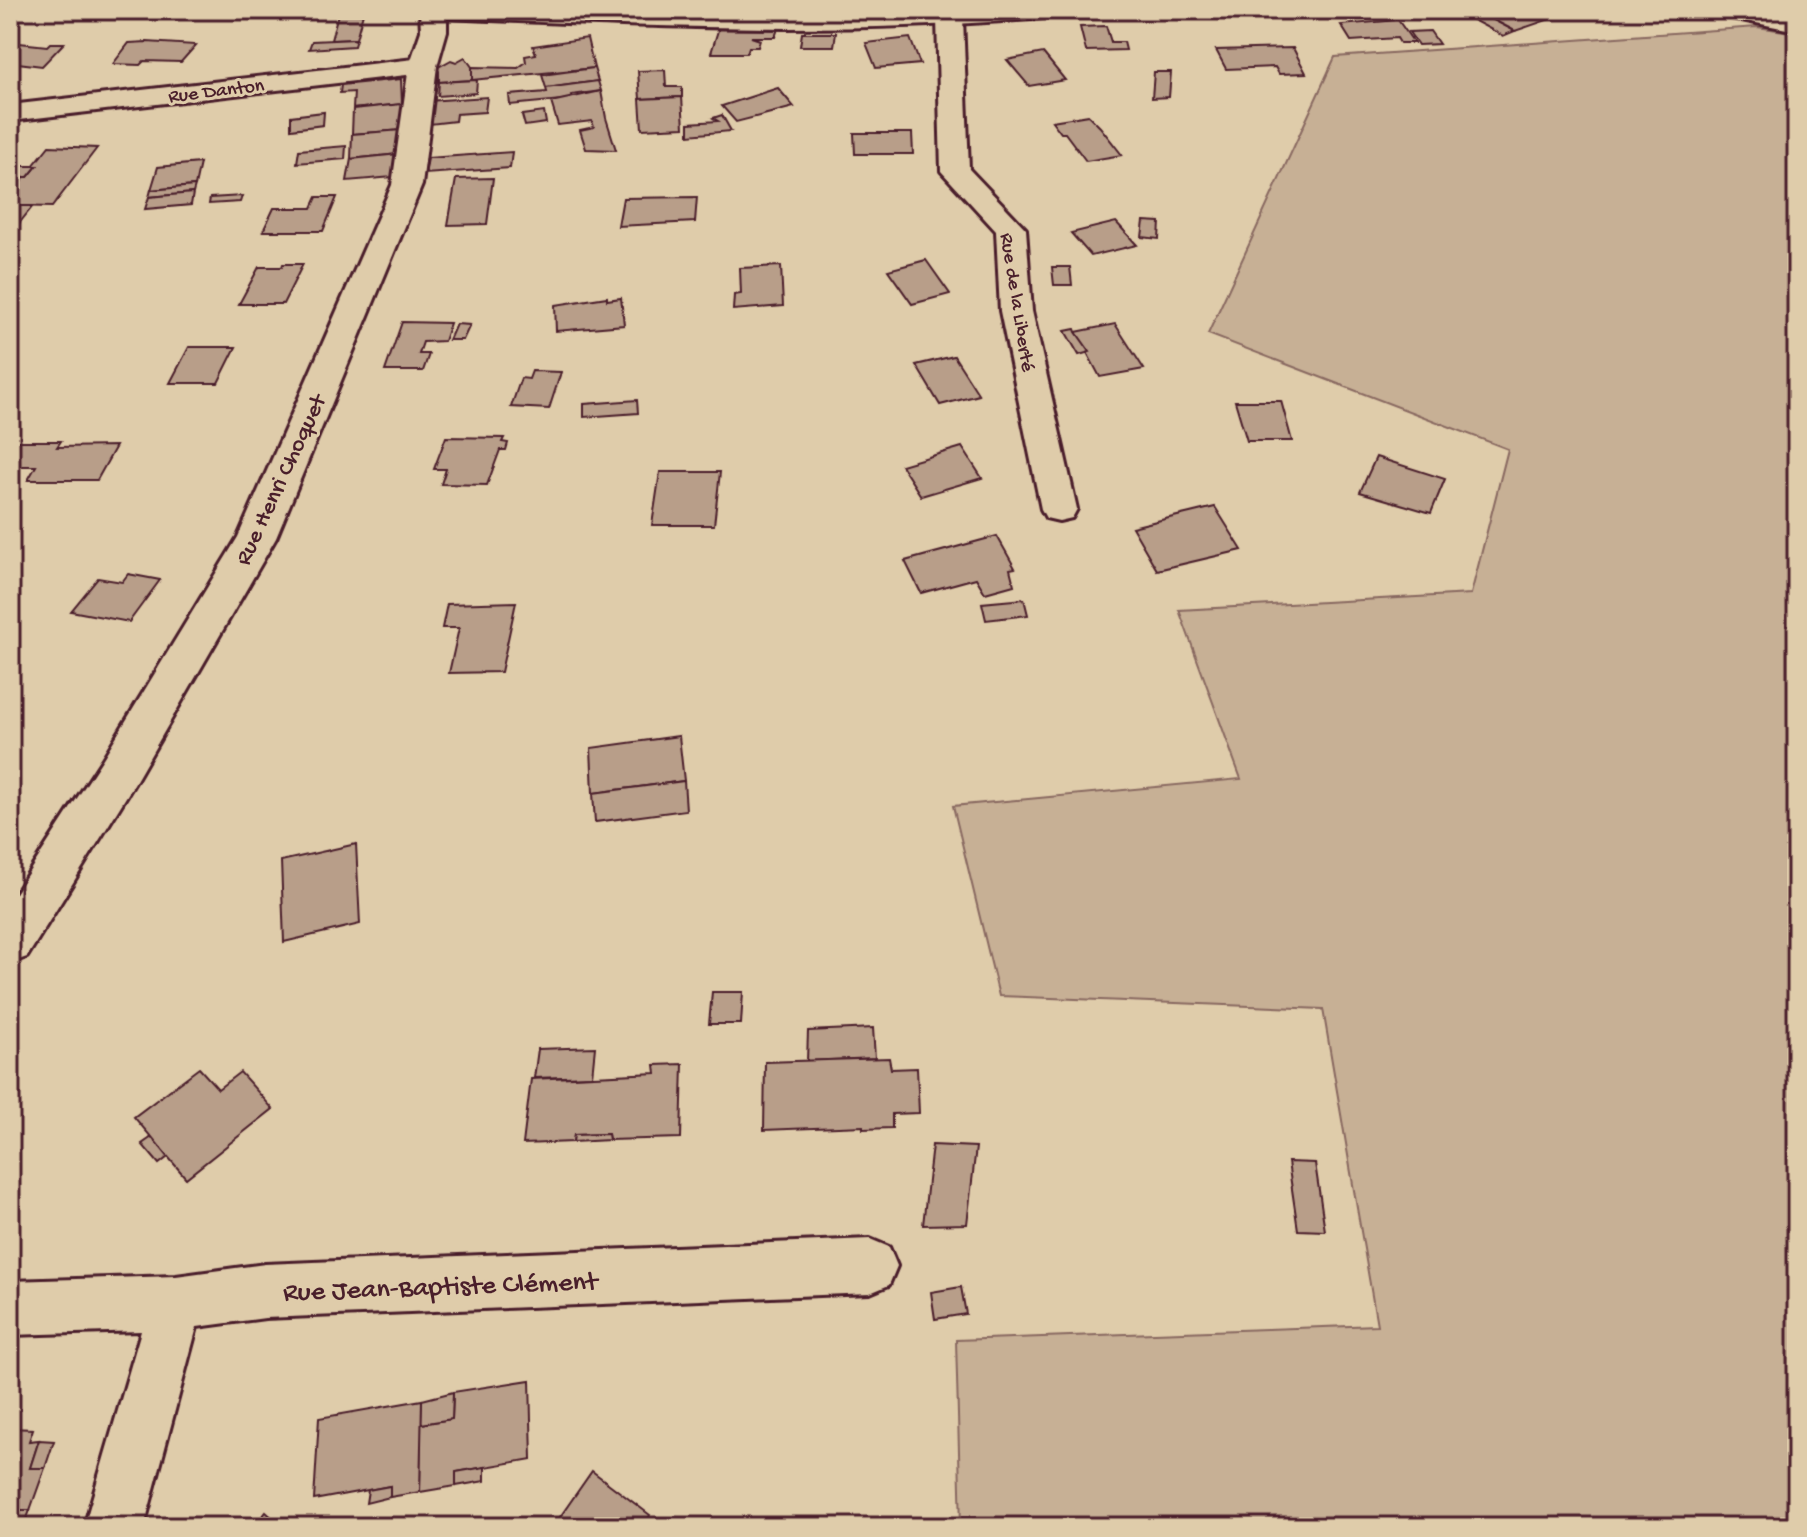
<svg xmlns="http://www.w3.org/2000/svg" width="1807" height="1537" font-family="'Gochi Hand',sans-serif">
<style>
.green{fill:#c7b095;stroke:#886860;stroke-width:2}
.building{fill:#b89e89;stroke:#4a1f2b;stroke-width:2}
.lines{fill:none;stroke-linecap:round;stroke-linejoin:round}
.street-casing{stroke:#4a1f2b;stroke-width:6}
.secondary-casing{stroke:#4a1f2b;stroke-width:6}
.street{fill:#dfccaa;fill-rule:evenodd}
.secondary{fill:#dfccaa;fill-rule:evenodd}
.labels{text-anchor:middle;stroke-width:6;stroke-linejoin:round;paint-order:stroke}
.far-street-label{font-size:20px;fill:#4a1f2b;stroke:#dfccaa}
.street-label{font-size:24px;fill:#4a1f2b;stroke:#dfccaa}
.near-street-label{font-size:28px;fill:#4a1f2b;stroke:#dfccaa}
</style>
<rect width="100%" height="100%" fill="#dfccaa"/>
<filter id="ink" filterUnits="userSpaceOnUse"><feTurbulence type="fractalNoise" baseFrequency=".0125" numOctaves="2"/><feDisplacementMap in="SourceGraphic" scale="16" xChannelSelector="R" yChannelSelector="G"/><feConvolveMatrix kernelMatrix="1 2 1 2 8 2 1 2 1" color-interpolation-filters="sRGB"/></filter>
<g filter="url(#ink)">
<!-- green -->
<path class="green" d="M1757 27 1797 33V1527H961L956 1340 1377 1325 1323 1009 999 996 953 806 1241 779 1179 610 1471 594 1508 449 1208 334 1335 57Z"/>
<!-- building -->
<g class="building">
<path d="M1234 10H1270L1275 17 1239 19Z"/>
<path d="M1454 10H1474L1515 31 1503 36Z"/>
<path d="M1510 10H1576L1515 31 1488 17Z"/>
<path d="M363 13 356 39 331 40 338 14Z"/>
<path d="M1398 20 1414 43H1400L1397 38 1351 41 1341 25Z"/>
<path d="M720 24 779 26 775 37H751L760 40 758 47H749L747 53H711Z"/>
<path d="M1106 26 1111 42H1124L1126 50 1086 51 1080 27Z"/>
<path d="M1430 31 1439 44 1418 45 1409 32Z"/>
<path d="M802 33H836L834 46H800Z"/>
<path d="M587 38 594 68 472 80V67L518 68 526 62 525 56 536 54 533 46Z"/>
<path d="M910 38 920 64 876 68 866 43Z"/>
<path d="M356 39 354 46 309 49 312 41Z"/>
<path d="M10 42 47 46 50 43H64L42 66 10 62Z"/>
<path d="M129 43 147 42 196 45 181 62 144 61 140 65 113 64Z"/>
<path d="M1293 48 1306 73 1279 74 1275 67 1226 69 1216 50Z"/>
<path d="M1043 53 1065 80 1029 86 1007 60Z"/>
<path d="M465 57 472 67V80L439 82V71L435 69 451 60 456 62Z"/>
<path d="M594 68 598 81 546 88 542 75Z"/>
<path d="M665 70 666 87H682V97L640 99 638 71Z"/>
<path d="M1154 72H1171L1169 97 1152 98Z"/>
<path d="M401 79 402 104 353 109 354 92 340 93 341 85Z"/>
<path d="M477 80 476 93 438 96 439 82Z"/>
<path d="M598 81 601 91 571 95 572 99 510 105 509 95 547 92 546 88Z"/>
<path d="M778 88 794 107 736 122 722 106Z"/>
<path d="M601 91 606 118 616 150 586 149 580 130 594 127 592 121 558 125 551 102Z"/>
<path d="M487 97 485 112 456 114 455 121 430 124 427 101Z"/>
<path d="M682 97 684 127 642 129 640 99Z"/>
<path d="M402 104V130L352 134 353 109Z"/>
<path d="M324 112 323 125 291 129V116Z"/>
<path d="M544 112 546 123 525 126 522 115Z"/>
<path d="M722 115 731 131 689 135V123L718 121 713 118Z"/>
<path d="M1088 115 1100 127 1122 155 1086 161 1065 133H1061L1052 121Z"/>
<path d="M402 130 399 154 351 159 352 134Z"/>
<path d="M854 133H912L913 154H855Z"/>
<path d="M49 146 97 148 52 207 10 206V196L25 177H28L37 166H33Z"/>
<path d="M346 146 345 159 297 163 299 150Z"/>
<path d="M512 152 510 168 425 174 428 158Z"/>
<path d="M399 154 393 177 347 181 351 159Z"/>
<path d="M200 163 195 186 151 190 158 167Z"/>
<path d="M22 166H37L28 177H13L11 172Z"/>
<path d="M493 178 487 224 448 225 456 179Z"/>
<path d="M195 186 193 193 149 197 151 190Z"/>
<path d="M193 193 191 205 145 209 149 197Z"/>
<path d="M242 196 240 202 209 204 210 198Z"/>
<path d="M317 197H337L323 231H263L274 208H312Z"/>
<path d="M697 197 695 222 618 226 623 198Z"/>
<path d="M10 206H33L17 226H10Z"/>
<path d="M1144 221 1160 222 1159 239 1142 237Z"/>
<path d="M1116 222 1137 245 1091 256 1071 233Z"/>
<path d="M926 260 950 294 912 304 888 270Z"/>
<path d="M283 264H303L283 304H239L259 267H282Z"/>
<path d="M781 266 783 306 733 310 734 295 741 294 740 268Z"/>
<path d="M1052 267H1070L1072 285H1054Z"/>
<path d="M607 297V300L621 298 624 325 556 331 555 305Z"/>
<path d="M402 322 450 323 444 341 423 342 419 354H429L423 371H385Z"/>
<path d="M456 324 470 325 463 340H449Z"/>
<path d="M1115 324 1144 369 1100 377 1076 332Z"/>
<path d="M1075 329 1076 332 1090 352 1079 355 1065 331Z"/>
<path d="M189 347H236L218 383H170Z"/>
<path d="M954 356 979 395 940 405 916 365Z"/>
<path d="M532 371 561 372 549 409 511 407 521 378 529 379Z"/>
<path d="M637 400 638 413 584 417V404Z"/>
<path d="M1235 401H1281L1292 441H1247Z"/>
<path d="M446 437 504 438 502 442 508 443 506 450H500L487 485 441 484 446 469H434Z"/>
<path d="M10 441H61L57 447 116 446 97 480H28L36 466H10Z"/>
<path d="M962 447 982 478 921 496 901 465Z"/>
<path d="M1376 457 1445 479 1431 513 1360 492Z"/>
<path d="M660 472H720L714 525H652Z"/>
<path d="M1215 507 1242 550 1157 570 1132 527Z"/>
<path d="M997 536 1015 568 1010 569 1014 585 985 593 976 578 921 593 905 561Z"/>
<path d="M128 574 160 580 129 622 71 611 98 578 122 582Z"/>
<path d="M1024 599 1028 615 986 620 982 603Z"/>
<path d="M516 602 501 672 449 673 459 628H442L447 604Z"/>
<path d="M679 736 684 781 593 793 591 748Z"/>
<path d="M684 781 686 810 595 822 593 793Z"/>
<path d="M356 844 360 924 284 942 281 861Z"/>
<path d="M712 992H743L741 1024H709Z"/>
<path d="M873 1028 875 1058 807 1061 808 1031Z"/>
<path d="M595 1047 592 1076 534 1078 538 1049Z"/>
<path d="M889 1058 891 1069 917 1068 919 1113 892 1114V1128L863 1129V1126L764 1130 765 1062Z"/>
<path d="M683 1064 681 1138 609 1140 608 1134 574 1135 573 1142 523 1144 531 1079 656 1073 655 1065Z"/>
<path d="M199 1068 218 1089 240 1072 273 1109 186 1178 134 1117Z"/>
<path d="M608 1134 609 1140 573 1142 574 1135Z"/>
<path d="M152 1137 168 1157 159 1164 142 1144Z"/>
<path d="M932 1145 976 1147 967 1224 923 1225Z"/>
<path d="M1288 1162 1315 1163 1325 1231 1298 1230Z"/>
<path d="M961 1287 966 1314 935 1319 931 1292Z"/>
<path d="M530 1380 532 1459 456 1472V1486L420 1492 421 1424 452 1419 453 1392Z"/>
<path d="M453 1392 452 1419 421 1424 422 1400Z"/>
<path d="M422 1400 420 1492 390 1497V1486L314 1500 319 1418Z"/>
<path d="M10 1428 33 1429 29 1441 39 1440 30 1468H45L30 1510H10Z"/>
<path d="M39 1440 54 1441 45 1468H30Z"/>
<path d="M485 1467V1481L456 1486V1472Z"/>
<path d="M592 1471 650 1515 645 1527H553Z"/>
<path d="M390 1486V1497L366 1503 368 1490Z"/>
<path d="M10 1510H30L24 1527H10Z"/>
<path d="M266 1512 283 1527H254Z"/>
</g>
<g class="lines">
<!-- street casing -->
<g class="street-casing">
<g id="street">
<path d="M950 10 959 13 963 18 969 169 1026 229 1032 311 1077 509 1072 518 1059 521 1046 518 1041 509 1000 311 996 231 941 171 937 18 941 13Z"/>
<path d="M423 58 432 60 436 66 432 72 10 121V105Z"/>
<path d="M870 1239 889 1247 897 1266 889 1285 870 1293 265 1318 197 1327 144 1527H84L141 1331 10 1335V1281L176 1276 265 1264Z"/>
</g>
</g>
<!-- secondary casing -->
<g class="secondary-casing">
<g id="secondary">
<path d="M420 10H1055L1051 16 1042 18C844 35 645 27 447 18V31L437 66 422 185 276 538 134 784 27 957 10 963V901L102 760 238 537 392 185 409 66 421 31Z"/>
<path d="M1717 10H1771L1797 15V31L1721 16Z"/>
</g>
</g>
<!-- street -->
<use href="#street" class="street"/>
<!-- secondary -->
<use href="#secondary" class="secondary"/>
</g>
</g>
<g class="labels">
<!-- far-street labels -->
<g class="far-street-label">
<text transform="translate(216 89) rotate(-7)" y="7">Rue Danton</text>
<text transform="translate(1019 302) rotate(81)" y="7">Rue de la Liberté</text>
</g>
<!-- street labels -->
<g class="street-label">
<text transform="translate(279 479) rotate(-65)" y="8">Rue Henri Choquet</text>
</g>
<!-- near-street labels -->
<g class="near-street-label">
<text transform="translate(440 1284) rotate(-2)" y="10">Rue Jean-Baptiste Clément</text>
</g>
</g>
<!-- margin -->
<rect width="1807" height="1537" fill="none" stroke="#dfccaa" stroke-width="40"/>
<rect x="20" y="20" width="1767" height="1497" fill="none" stroke="#4a1f2b" stroke-width="3" filter="url(#ink)"/>
</svg>
